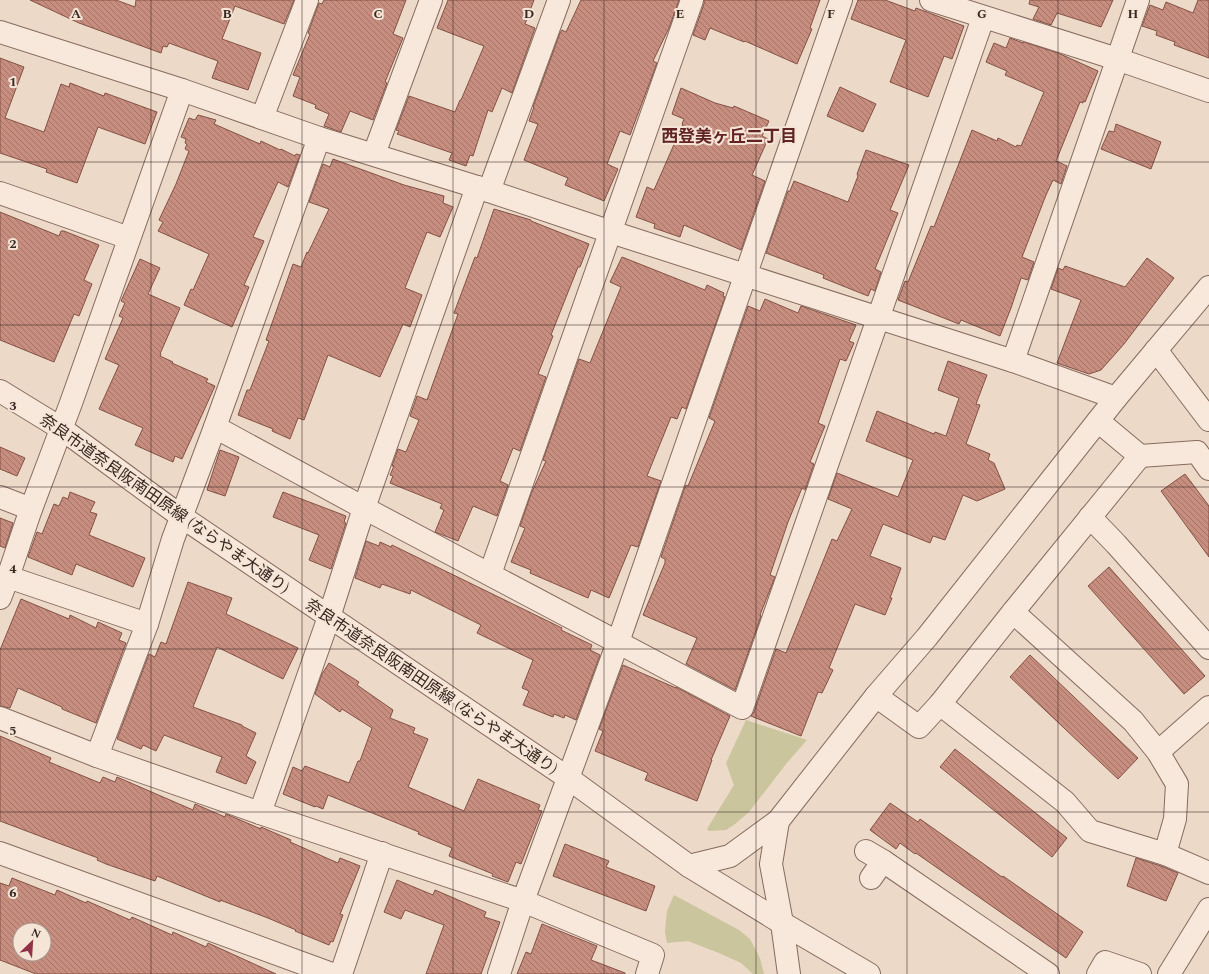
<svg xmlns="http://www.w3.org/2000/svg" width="1209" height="974" font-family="Spectral,'Noto Sans JP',serif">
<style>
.green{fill:#cac59c}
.building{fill:url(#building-back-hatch);stroke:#845145;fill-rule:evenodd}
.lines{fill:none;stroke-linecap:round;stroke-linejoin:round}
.minor-casing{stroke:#876b5e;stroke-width:24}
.tertiary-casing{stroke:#876b5e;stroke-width:24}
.minor{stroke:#f7e8db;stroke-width:22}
.tertiary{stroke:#f7e8db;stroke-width:22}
.grid{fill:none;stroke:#382721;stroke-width:1;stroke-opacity:0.55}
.labels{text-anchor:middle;stroke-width:4;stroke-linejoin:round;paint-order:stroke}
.street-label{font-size:16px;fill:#382721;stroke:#f4e5d7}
.neighbourhood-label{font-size:17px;font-weight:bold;fill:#622324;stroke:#f4e5d7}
.grid-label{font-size:13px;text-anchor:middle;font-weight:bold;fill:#382721;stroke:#f4e5d7;stroke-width:4;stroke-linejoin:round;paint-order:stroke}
</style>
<defs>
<pattern id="building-back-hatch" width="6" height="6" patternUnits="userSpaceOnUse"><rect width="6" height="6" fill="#c78e80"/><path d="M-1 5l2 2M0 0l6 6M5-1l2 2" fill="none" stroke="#a37468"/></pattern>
</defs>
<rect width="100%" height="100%" fill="#ecd9c8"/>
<!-- green -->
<g class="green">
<path d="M746 720 807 740 786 764 749 812 735 824 726 830 709 831 707 829 734 785 726 763Z"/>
<path d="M674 895 739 930 750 939 760 958 764 974H753L741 963 719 953 688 941 667 943 665 932 667 911Z"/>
</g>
<!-- building -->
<g class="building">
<path d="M30 0H116L135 7 136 0H294L284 24 235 6 222 39 261 53 248 90 212 78 218 61 169 43 167 47 163 46 161 53 79 23Z"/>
<path d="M324 0H406L393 34 403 38 385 82 387 83 373 120 350 111 341 132 324 126 329 114 315 108 316 105 293 96 300 77 293 75 310 34 308 33 319 3 322 4Z"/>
<path d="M448 0H534L525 24 535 28 512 93 502 88 492 112 488 110 473 156 470 155 466 166 449 160 452 153 397 134 399 131 396 130 409 96 455 112 460 100H461L484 46 437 28Z"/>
<path d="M581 0H679L669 28 653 61 657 63 630 135 620 131 607 164 618 169 604 201 565 185 568 178 524 160 538 124 529 121 534 107H533L560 33 562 30 566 32Z"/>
<path d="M704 0H820L810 28 812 29 797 64 745 41 744 42 710 28 705 40 693 35 704 4Z"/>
<path d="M858 0H885L915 11 916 8 964 26 952 59 944 56 928 97 890 82 906 40 851 19Z"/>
<path d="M1030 0H1113L1101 27 1057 13 1051 25 1033 19 1039 7 1029 4Z"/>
<path d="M1198 0H1209V58L1174 45 1175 42 1156 35 1157 31 1142 26 1150 5 1163 10 1166 2 1193 13Z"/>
<path d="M1010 38 1023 43 1024 42 1058 53 1098 71 1085 102 1083 101V103L1080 102 1056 161 1067 166 1061 184 1053 180 1046 195 1022 257 1034 262 1028 280 1021 278 1011 308 1000 336 961 320 959 324 898 300 905 281 908 282 931 226 934 227 972 130 997 141 998 138 1016 147 1017 145 1021 146 1044 92 1005 75 1007 71 986 62 994 43 1006 48Z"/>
<path d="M0 58 24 67 5 118 44 132 61 84 69 87 70 83 104 96 105 93 157 112 145 144 98 127 77 183 46 172 47 169 0 153Z"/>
<path d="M840 87 876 104 863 132 827 116Z"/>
<path d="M681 88 715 103 733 108 734 106 769 121 762 136 768 139 752 175 765 181 741 250 684 225 680 237 654 228 655 224 636 217 647 187 654 190 683 124H682L684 119 672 114Z"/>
<path d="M198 115 216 120 214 124 260 144 261 141 280 150 281 149 295 156 296 154 300 155 288 187 278 182 253 237 264 241 244 285 249 287 232 327 184 305 191 289 193 290 209 254 158 231 163 222 159 220 176 184 189 151 185 149 187 144 185 143 186 139 181 137 189 118 195 120Z"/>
<path d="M1116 124 1161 142 1151 169 1101 149 1109 131 1114 132Z"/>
<path d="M866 150 909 165 890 210 898 213 875 269 881 272 875 291 871 289 868 296 823 278 824 275 766 253 788 191H790L794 181 848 202 858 176 857 174Z"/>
<path d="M333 159 404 185 444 196 443 203 453 207 440 237 427 232 405 288 422 295 410 327 403 324 380 377 328 355 304 420 298 418 290 439 272 431 273 429 238 415 247 390H250L269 341 266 340 293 264 301 267 307 252 308 253 329 209 309 202 323 164 330 167Z"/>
<path d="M494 209 531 220V221L589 244 580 267H578L551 335 553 336 538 374 546 377 520 451 513 448 500 481 508 485 497 516 473 506 458 541 435 532 444 510 440 508 442 504 390 483 393 476 390 475 394 466H392L398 449 406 452 419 420 410 416 417 396 427 400 458 314 454 313 475 257 477 258Z"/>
<path d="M0 212 59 236 61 231H64L99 245 84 280 92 284 79 316 74 314 54 362 0 340Z"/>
<path d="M622 257 705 290 707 285 724 293 723 296 725 297 686 409 682 407 677 419 671 417 647 476 661 481 638 547 631 545 609 598 591 590 588 598 530 573 531 570 511 562 525 528 520 526 531 494 546 461 543 460 579 359 590 363 621 287 610 282Z"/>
<path d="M1147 258 1174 278 1124 344 1101 370 1089 374 1057 363 1081 300 1051 289 1058 268 1063 270 1065 266 1125 287Z"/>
<path d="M140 259 160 268 148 294 180 308 160 354H161L160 356 173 362 172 363 208 379 206 382 215 386 182 459 175 456 173 462 135 445 143 428 99 409 119 365 105 359 123 318 119 316 125 303 121 301Z"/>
<path d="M765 299 798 313 801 306 856 325 849 341 854 343 846 361 840 359 818 423 825 426 810 462 814 464 805 490 802 488 788 522 770 575 775 577 760 615 761 616 735 690 686 664 697 638 643 615 665 563V559L661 557 685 487 686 485 688 486 715 421 709 418 748 306 760 311Z"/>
<path d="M948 361 987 375 976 404 980 405 966 444 990 454 988 460 994 463 1005 489 977 501 963 495 945 540 933 536 930 543 883 524 870 556 901 568 890 598H892L885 615 855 604 829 668 833 670 822 693 818 692 801 736 751 716 754 712 776 649 786 653 832 539 837 541 852 509 828 499 837 473 898 497 913 460 866 441 877 411 934 434 935 432 946 436 959 398 938 390Z"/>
<path d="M0 447 25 458 17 476 0 469Z"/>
<path d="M220 450 239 457 225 496 207 490Z"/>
<path d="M1185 474 1209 506V557L1161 491Z"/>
<path d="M70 492 95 502 90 512 97 514 89 535 145 558 133 587 76 564 72 575 28 557 37 532 42 534 54 504 59 506 63 497 68 499Z"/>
<path d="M283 492 346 516 344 522 346 523 331 569 309 560 319 535 273 517Z"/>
<path d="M0 518 13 523 5 548 0 546Z"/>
<path d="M366 541 379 546 380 542 391 547 392 545 562 628 561 630 592 645 590 650 600 655 576 720 565 715 564 718 554 714 553 717 523 705 529 691 522 688 533 660 477 633 481 625 411 590 410 594 382 584 380 588 355 578Z"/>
<path d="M1109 567 1205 676 1184 694 1088 586Z"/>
<path d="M188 582 232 598 226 614 298 648 283 679 217 647 193 707 242 725V726L256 733 246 756 256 762 246 784 216 772 222 757 164 735 156 751 143 745 141 749 117 739 149 654 155 657 161 642 166 644Z"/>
<path d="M21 599 69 619 70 615 96 628 98 622 122 633 119 640 126 643 96 723 62 709V707L18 688 10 708 0 706V650Z"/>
<path d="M1030 655 1138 758 1118 779 1010 677Z"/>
<path d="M329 663 359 682 357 685 393 710 390 718 415 728 413 733 428 739 408 787 464 811 478 779 540 805 538 810 542 811 521 864 516 862 508 882 492 876 493 874 449 856 452 848 418 834 419 832 328 795 323 809 316 806 315 807 283 794 293 767 302 771 305 766 349 783 358 761H360L372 728 342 709 340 712 315 694 322 674Z"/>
<path d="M623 665 676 688V687L730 716 711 760H712L697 801 645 780 648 773 595 751 603 731 599 729Z"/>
<path d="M0 736 51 758 49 762 100 783 103 777 115 782 117 777 193 810 195 804 225 817 226 814 261 829V827L291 840 290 842 338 863 340 858 360 866 340 914 343 915 333 942 331 941 329 945 295 931 296 930 268 918 220 900V902L157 876 155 881 106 864 97 860 98 858 0 821Z"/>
<path d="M955 749 1067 838 1052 857 940 767Z"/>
<path d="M890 803 918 822 920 819 1002 877 1003 876 1083 932 1066 958 916 853 915 854 900 843 896 849 870 830Z"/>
<path d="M565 844 609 861 606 867 655 886 646 911 553 876Z"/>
<path d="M1136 858 1161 866 1178 873 1166 901 1127 886Z"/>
<path d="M12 878 55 895 57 890 86 903 87 901 130 920 132 917 172 935 173 932 206 947 208 943 276 974H36L0 960V883L9 886ZM20 930H44V954H20Z"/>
<path d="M397 880 433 895 435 890 486 912 484 917 500 922 481 974H426L444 925 405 910 401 919 384 912Z"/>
<path d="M542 924 597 946 591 960 625 973V974H517L526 952 531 954Z"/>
</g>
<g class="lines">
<!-- minor casing -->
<g class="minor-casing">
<g id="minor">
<path d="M931 0 1117 59 1209 91"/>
<path d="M0 32 182 90 319 138 477 187 611 232 1013 361 1116 398"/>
<path d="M374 154 431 0"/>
<path d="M489 191 559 0"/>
<path d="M0 193 129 238"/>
<path d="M1156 350 1209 420"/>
<path d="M1013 361 1138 0"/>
<path d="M1098 421 1140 456 1197 452 1209 469"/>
<path d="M215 427 364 508 742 708 983 18"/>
<path d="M0 497 31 509"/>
<path d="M1090 517 1116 544 1209 648"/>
<path d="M490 574 692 0"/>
<path d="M8 577 147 624"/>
<path d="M0 598 8 577 31 509 71 403 182 90"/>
<path d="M1013 612 1133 721 1158 752 1177 784 1175 819 1165 854"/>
<path d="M876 696 919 727 940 704 1065 802 1090 831 1165 854 1209 873"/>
<path d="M940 704 1013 612 1140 456"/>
<path d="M0 718 97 756 260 813 523 901 653 955 647 974"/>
<path d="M1158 752 1209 707"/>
<path d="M97 756 147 624 173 539 215 427 319 138"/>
<path d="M260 813 329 617 364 508 477 187"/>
<path d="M866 851 883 861 1048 974"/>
<path d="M0 853 332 974"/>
<path d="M871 878 883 861"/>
<path d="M341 974 382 853"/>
<path d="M499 974 523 901 618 642 841 0"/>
<path d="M1098 974 1105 962 1140 974"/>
<path d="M1169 974 1209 909"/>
</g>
</g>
<!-- tertiary casing -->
<g class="tertiary-casing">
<g id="tertiary">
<path d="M262 118 307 0"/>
<path d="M0 391 62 429 182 517 568 778 689 866 782 923 869 974"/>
<path d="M778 821 771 864 782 923 789 974"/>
<path d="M689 866 730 856 778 821 876 696 927 637 1116 398 1209 287"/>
</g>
</g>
<!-- minor -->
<use href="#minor" class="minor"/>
<!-- tertiary -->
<use href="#tertiary" class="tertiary"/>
</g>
<!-- grid -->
<path class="grid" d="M151 0V974M302 0V974M453 0V974M604 0V974M756 0V974M907 0V974M1058 0V974M0 162H1209M0 325H1209M0 487H1209M0 649H1209M0 812H1209"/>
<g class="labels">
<!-- street labels -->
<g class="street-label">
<text transform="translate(165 503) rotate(35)" y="6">奈良市道奈良阪南田原線 (ならやま大通り)</text>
<text transform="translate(432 686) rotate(34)" y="6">奈良市道奈良阪南田原線 (ならやま大通り)</text>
</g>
<!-- neighbourhood labels -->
<g class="neighbourhood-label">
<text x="729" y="142">西登美ヶ丘二丁目</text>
</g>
</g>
<g class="grid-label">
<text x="76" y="18">A</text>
<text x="227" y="18">B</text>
<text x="378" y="18">C</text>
<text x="529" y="18">D</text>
<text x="680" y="18">E</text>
<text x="831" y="18">F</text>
<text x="982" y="18">G</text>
<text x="1133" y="18">H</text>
<text x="13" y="86">1</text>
<text x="13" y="248">2</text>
<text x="13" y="410">3</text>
<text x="13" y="573">4</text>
<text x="13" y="735">5</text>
<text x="13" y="897">6</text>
</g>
<!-- north arrow -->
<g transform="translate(32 942) rotate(25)"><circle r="19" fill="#f4e5d7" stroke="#a9998e"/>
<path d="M0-3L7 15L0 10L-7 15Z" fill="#923248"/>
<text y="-6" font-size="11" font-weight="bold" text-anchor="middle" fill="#382721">N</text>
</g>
</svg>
